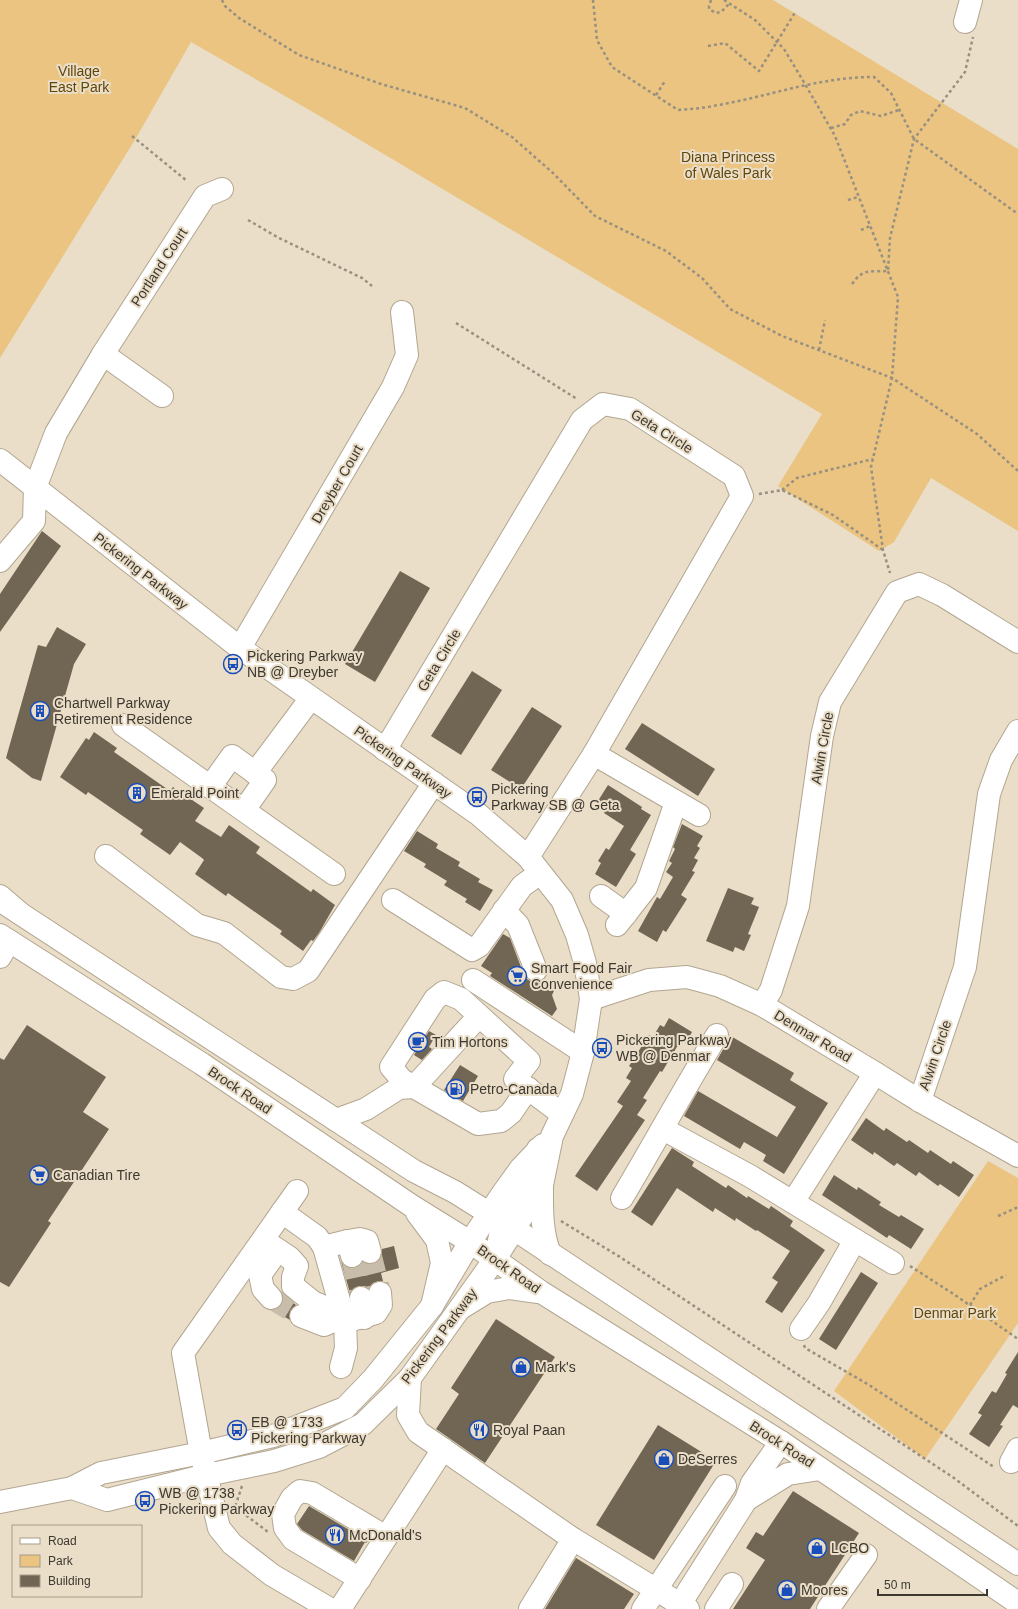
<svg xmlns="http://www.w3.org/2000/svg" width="1018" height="1609" font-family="Helvetica,sans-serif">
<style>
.park{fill:#eac480}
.building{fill:#716653}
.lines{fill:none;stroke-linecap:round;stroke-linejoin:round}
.minor-tunnel{stroke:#c7bdaa;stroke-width:22;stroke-dasharray:22 11;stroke-linecap:butt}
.minor-casing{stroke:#b2a691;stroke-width:24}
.major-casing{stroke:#b2a691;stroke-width:24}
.highway-casing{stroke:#b2a691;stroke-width:24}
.path{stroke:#989080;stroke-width:2.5;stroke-dasharray:3 3;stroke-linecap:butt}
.minor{stroke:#fff;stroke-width:22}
.major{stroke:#fff;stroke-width:22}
.highway{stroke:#fff;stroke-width:22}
.labels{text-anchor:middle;stroke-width:4;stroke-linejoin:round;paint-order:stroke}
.park-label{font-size:14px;fill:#61460b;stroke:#eadec8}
.street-label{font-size:14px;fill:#3d3830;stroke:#eadec8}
.poi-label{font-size:14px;fill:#3d3830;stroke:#eadec8;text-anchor:start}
</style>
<rect width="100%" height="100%" fill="#eadec8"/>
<!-- park -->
<g class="park">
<path d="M0 0H773L1018 149V531L931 478 894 542 879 551 778 486 822 414 318 115 191 42 136 138 0 358Z"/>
<path d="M988 1161 1018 1178V1323L925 1459 834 1391Z"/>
</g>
<!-- building -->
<g class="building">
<path d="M42 531 61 546 0 632V594Z"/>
<path d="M400 571 430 588 375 682 345 664Z"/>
<path d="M57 627 86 644 74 664 41 781 32 778 6 758 38 645 46 647Z"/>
<path d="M472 671 502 690 461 755 431 736Z"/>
<path d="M532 707 562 726 521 789 491 770Z"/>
<path d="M642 723 715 769 698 796 625 749Z"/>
<path d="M94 732 117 748 114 752 170 791 173 787 204 808 195 821 221 837 229 825 260 847 256 853 311 892 313 889 335 905 319 933 313 941 311 940 303 951 280 934 282 931 228 893 226 896 195 874 204 860 202 858 180 842 170 855 140 834 143 830 88 792 86 795 60 777 86 738 89 740Z"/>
<path d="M608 785 642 807 641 809 651 815 630 850 636 854 616 887 595 874 601 863 598 861 606 848 609 850 624 826 604 813 606 810 596 804Z"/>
<path d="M682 824 703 836 697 846 700 848 694 858 698 860 692 871 695 872 681 895 687 899 666 932 663 930 657 942 638 931 657 897 660 899 673 877 666 872 672 863 669 861 675 849 673 847Z"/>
<path d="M417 831 438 844 436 848 460 862 458 866 480 879 478 882 493 890 480 911 465 902 467 899 444 885 447 881 424 867 426 864 404 851Z"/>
<path d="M728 888 754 898 751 904 759 907 748 934 751 935 744 951 735 947 733 952 706 941Z"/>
<path d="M503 934 510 938 524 975 528 980 534 982H540L554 991 552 995 557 1009 552 1016 490 976 492 973 481 966Z"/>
<path d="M669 1018 692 1032 686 1043 681 1040 662 1072 660 1071 643 1098 647 1100 637 1115 645 1120 597 1191 575 1176 623 1106 617 1102 631 1081 626 1078 632 1068 629 1066 649 1035 653 1037 660 1025 664 1027Z"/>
<path d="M27 1025 106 1077 83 1112 109 1129 48 1221 51 1223 9 1287 0 1282V1058L4 1060Z"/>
<path d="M429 1031 436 1035 429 1047 432 1049 422 1060 414 1055Z"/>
<path d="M729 1035 794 1073 790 1080 828 1103 784 1174 763 1161 766 1155 744 1142 740 1149 684 1116 698 1091 777 1137 796 1107 717 1060 728 1041Z"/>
<path d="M460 1065 478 1076 463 1101 444 1090Z"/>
<path d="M866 1118 884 1131 886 1128 907 1142 909 1140 928 1153 930 1150 951 1164 953 1161 974 1175 959 1197 940 1184 938 1186 919 1172 916 1176 897 1163 894 1166 874 1152 873 1155 851 1140Z"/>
<path d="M672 1148 694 1162 692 1166 726 1188 728 1185 747 1198 748 1196 769 1209 771 1206 793 1221 790 1226 825 1250 782 1313 765 1302 778 1282 772 1278 790 1251 757 1230 756 1231 736 1218 735 1221 715 1208 713 1212 677 1188 652 1226 631 1212Z"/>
<path d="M834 1175 857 1190 858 1187 881 1202 879 1205 899 1217 901 1215 924 1229 911 1249 889 1235 887 1238 822 1195Z"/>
<path d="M394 1246 399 1268 381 1273 383 1281H379L373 1283 368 1288 365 1286H359L354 1288 350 1293 341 1261 343 1265 349 1268H356L363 1262 367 1264H374L379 1260 382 1255V1249Z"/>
<path d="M861 1272 878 1283 836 1350 819 1339Z"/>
<path d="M283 1295 296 1305 290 1311V1320L273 1310 280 1307 283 1302Z"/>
<path d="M496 1319 555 1357 485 1463 436 1429 459 1394 451 1388Z"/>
<path d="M1018 1352V1408L1013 1405 1000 1425 1003 1426 989 1447 969 1434 982 1415 978 1413 992 1391 996 1393 1007 1374 1005 1373Z"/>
<path d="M658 1425 716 1461 654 1560 596 1525Z"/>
<path d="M793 1491 859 1533 810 1609H733L765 1560 746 1548 756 1532 763 1536Z"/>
<path d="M309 1506 368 1541 366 1543 365 1542 354 1561 302 1530 297 1524Z"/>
<path d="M576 1558 634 1594 624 1609H545Z"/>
</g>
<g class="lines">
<!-- minor-tunnel -->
<g class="minor-tunnel">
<path d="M370 1252 380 1293"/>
<path d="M352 1256 361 1298"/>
<path d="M271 1298 301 1316"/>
</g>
<!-- minor casing -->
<g class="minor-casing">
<g id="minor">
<path d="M965 22 971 0"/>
<path d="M103 354 162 396"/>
<path d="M0 460 240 648 478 814 528 857 562 900 577 935 585 963 591 999 583 1052 572 1094 552 1136 542 1185 495 1259 410 1378 363 1424 319 1447 274 1461 207 1475 107 1500 72 1488"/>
<path d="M0 561 34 521 35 488 56 433 103 354 205 196 222 189"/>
<path d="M240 648 393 387 407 355 402 312"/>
<path d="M123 725 334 874"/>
<path d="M385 750 582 420 603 404 630 409 734 476 742 496 594 754 528 857"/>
<path d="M594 754 699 815"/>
<path d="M255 773 311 698"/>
<path d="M210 787 232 756 265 780 244 810"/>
<path d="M106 856 197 925 224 933 281 977 293 979 308 971 434 783"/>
<path d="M601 896 626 914"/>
<path d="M393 900 472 950 479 946 522 886 540 873"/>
<path d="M504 910 518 925 536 970"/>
<path d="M617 925 646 888 676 802"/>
<path d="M0 957 9 941"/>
<path d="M473 980 583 1052"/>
<path d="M591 999 649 980 687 977 720 986 762 1005 875 1073 920 1101 1018 1156"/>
<path d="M762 1005 771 990 798 906 822 736 830 702 897 592 919 584 942 595 1018 642"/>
<path d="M528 1088 511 1113 501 1121 478 1124 402 1080 391 1067 435 999 444 992 461 999 529 1061 515 1079 562 1114"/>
<path d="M920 1101 965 967 989 794 1001 760 1018 731"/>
<path d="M336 1120 366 1109 399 1088 414 1087 479 1016"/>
<path d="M663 1129 750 1176 855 1240 819 1303 801 1329"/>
<path d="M297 1191 183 1353 201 1453 219 1528 232 1544 272 1575 330 1609"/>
<path d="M622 1198C654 1144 684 1089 717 1035"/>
<path d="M793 1202 875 1073"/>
<path d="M282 1212 317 1237 324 1247 345 1322 346 1348 341 1367"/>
<path d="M263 1240 290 1258 297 1266 293 1277V1286L313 1302 329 1309 335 1320"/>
<path d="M855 1240 893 1263"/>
<path d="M348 1241 360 1239 367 1241 370 1252"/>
<path d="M324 1247 348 1241 352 1256"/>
<path d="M271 1298 263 1289 260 1275 278 1250"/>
<path d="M361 1298 364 1318"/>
<path d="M301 1316 324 1325 335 1320 345 1322 376 1313 381 1305 380 1293"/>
<path d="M410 1378 408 1415 418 1432 573 1539 688 1609"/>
<path d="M1011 1462 1018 1449"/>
<path d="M746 1500 788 1474 820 1469"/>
<path d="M0 1502 72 1488 101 1473 201 1453 273 1436 345 1408 373 1379 432 1306 470 1242 503 1193 521 1168 543 1145"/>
<path d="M360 1579 293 1539 285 1528 283 1514 292 1498 300 1491 312 1493 386 1537"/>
<path d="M340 1609 443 1449"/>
<path d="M530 1609 573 1539"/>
<path d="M643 1609 725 1486"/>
<path d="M677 1609 746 1500 752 1483 781 1442"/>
<path d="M716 1609 732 1584"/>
<path d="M828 1609 866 1555"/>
</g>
</g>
<!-- major casing -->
<g class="major-casing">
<g id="major">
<path d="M4 903 414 1171 455 1192 514 1229 1018 1564"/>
<path d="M0 935 202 1064 412 1206 470 1242 541 1292 781 1442 1018 1603"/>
<path d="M542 1185C542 1209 541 1231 550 1254"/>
<path d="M417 1213 437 1240 442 1263 432 1306"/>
<path d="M495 1259 503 1222 531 1174 538 1149"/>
<path d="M461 1308 487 1292 509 1288 538 1292"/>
</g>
</g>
<!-- highway casing -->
<g class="highway-casing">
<path id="highway" d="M0 896 21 914"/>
</g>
<!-- path -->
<g class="path">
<path d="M222 0 225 6 239 18 299 55 381 84 465 108 512 137 553 173 595 216 666 251 702 278 730 309 782 336 892 378 977 434 1018 471"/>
<path d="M593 0 597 40 612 67 678 110C692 109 705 108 718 105 771 96 818 77 874 77L891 93 914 139 1018 214"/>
<path d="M711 0 709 6V9L716 13 721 12 729 4"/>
<path d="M724 0 755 20 784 49 805 84 835 136 898 297 892 378 871 467 883 550 890 573"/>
<path d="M708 46 725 43 759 71 796 11"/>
<path d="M656 95 665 81"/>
<path d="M831 128 845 124 851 115 860 111 881 116 899 110"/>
<path d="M132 136 187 181"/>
<path d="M848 200 858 197"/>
<path d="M248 220 279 238 362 278 372 286"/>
<path d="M861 230 870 226"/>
<path d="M852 284C863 268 870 272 888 271L890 238 914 139 965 72 973 37"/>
<path d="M456 323 577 399"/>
<path d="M819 350 825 320"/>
<path d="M782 490 797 478 873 459"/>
<path d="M759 494 782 490 833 515 883 550"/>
<path d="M998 1216 1016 1208 1018 1206"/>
<path d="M561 1221 620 1257 954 1478 1018 1526"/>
<path d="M910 1266 955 1295 1018 1339"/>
<path d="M970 1305 980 1289 1006 1275"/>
<path d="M804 1345 805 1348 869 1385 994 1467"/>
<path d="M242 1486 235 1507 268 1532"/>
</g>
<!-- minor -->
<use href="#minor" class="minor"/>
<!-- major -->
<use href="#major" class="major"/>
<!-- highway -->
<use href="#highway" class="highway"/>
</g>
<!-- icons -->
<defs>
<g id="bus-ring" transform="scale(1)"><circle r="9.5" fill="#eadec8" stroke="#194eba" stroke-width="1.5"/><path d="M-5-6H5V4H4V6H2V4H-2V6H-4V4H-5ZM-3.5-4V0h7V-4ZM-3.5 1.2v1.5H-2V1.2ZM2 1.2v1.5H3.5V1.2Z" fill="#194eba"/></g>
<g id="building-ring" transform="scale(1)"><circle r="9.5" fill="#eadec8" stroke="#194eba" stroke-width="1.5"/><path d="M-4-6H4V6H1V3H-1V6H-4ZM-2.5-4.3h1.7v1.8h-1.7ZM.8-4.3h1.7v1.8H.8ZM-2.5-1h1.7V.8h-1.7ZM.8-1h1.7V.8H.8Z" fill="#194eba"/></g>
<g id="supermarket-ring" transform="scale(1)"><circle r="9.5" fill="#eadec8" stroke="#194eba" stroke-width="1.5"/><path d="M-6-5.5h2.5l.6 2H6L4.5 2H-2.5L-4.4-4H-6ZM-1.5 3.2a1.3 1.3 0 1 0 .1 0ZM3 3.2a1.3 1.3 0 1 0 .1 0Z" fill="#194eba"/></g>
<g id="cafe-ring" transform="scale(1)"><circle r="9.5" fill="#eadec8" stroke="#194eba" stroke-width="1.5"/><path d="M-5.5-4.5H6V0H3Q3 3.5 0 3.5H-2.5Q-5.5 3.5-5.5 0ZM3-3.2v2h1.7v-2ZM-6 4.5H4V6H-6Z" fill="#194eba"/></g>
<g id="fuel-ring" transform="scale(1)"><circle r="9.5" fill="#eadec8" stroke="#194eba" stroke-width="1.5"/><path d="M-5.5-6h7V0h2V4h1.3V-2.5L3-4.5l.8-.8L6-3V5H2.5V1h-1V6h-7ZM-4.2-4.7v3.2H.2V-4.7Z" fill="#194eba"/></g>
<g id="shop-ring" transform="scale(1)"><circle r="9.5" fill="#eadec8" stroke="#194eba" stroke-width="1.5"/><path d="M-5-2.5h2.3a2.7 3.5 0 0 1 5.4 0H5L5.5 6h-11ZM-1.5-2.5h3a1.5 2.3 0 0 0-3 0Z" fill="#194eba"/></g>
<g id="restaurant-ring" transform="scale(1)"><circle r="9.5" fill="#eadec8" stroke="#194eba" stroke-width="1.5"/><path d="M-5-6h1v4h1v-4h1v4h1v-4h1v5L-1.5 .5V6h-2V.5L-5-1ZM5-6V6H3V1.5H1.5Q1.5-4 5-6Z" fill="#194eba"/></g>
</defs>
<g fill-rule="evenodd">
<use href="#bus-ring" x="233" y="664"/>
<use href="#building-ring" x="40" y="711"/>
<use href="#building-ring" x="137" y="793"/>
<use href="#bus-ring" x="477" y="797"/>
<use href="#supermarket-ring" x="517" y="976"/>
<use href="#cafe-ring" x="418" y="1042"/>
<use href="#bus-ring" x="602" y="1048"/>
<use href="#fuel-ring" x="456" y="1089"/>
<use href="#supermarket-ring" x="39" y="1175"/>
<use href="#shop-ring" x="521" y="1367"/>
<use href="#bus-ring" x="237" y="1430"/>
<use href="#restaurant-ring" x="479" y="1430"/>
<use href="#shop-ring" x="664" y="1459"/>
<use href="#bus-ring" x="145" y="1501"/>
<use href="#restaurant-ring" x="335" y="1535"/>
<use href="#shop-ring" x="817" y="1548"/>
<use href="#shop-ring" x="787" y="1590"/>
</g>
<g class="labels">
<!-- park labels -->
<g class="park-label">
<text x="79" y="76">Village<tspan x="79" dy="16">East Park</tspan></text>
<text x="728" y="162">Diana Princess<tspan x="728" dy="16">of Wales Park</tspan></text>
<text x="955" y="1318">Denmar Park</text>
</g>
<!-- street labels -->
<g class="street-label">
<text transform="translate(159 267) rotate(-57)" y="5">Portland Court</text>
<text transform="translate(662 431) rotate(32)" y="5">Geta Circle</text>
<text transform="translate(337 484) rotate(-60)" y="5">Dreyber Court</text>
<text transform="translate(141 571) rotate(38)" y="5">Pickering Parkway</text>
<text transform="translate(439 660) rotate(-59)" y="5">Geta Circle</text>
<text transform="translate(822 748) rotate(-80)" y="5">Alwin Circle</text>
<text transform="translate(403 762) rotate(35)" y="5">Pickering Parkway</text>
<text transform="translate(813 1036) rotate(31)" y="5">Denmar Road</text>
<text transform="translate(935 1055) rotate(-71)" y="5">Alwin Circle</text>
<text transform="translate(240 1090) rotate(34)" y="5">Brock Road</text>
<text transform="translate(509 1269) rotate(35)" y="5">Brock Road</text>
<text transform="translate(439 1336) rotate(-53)" y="5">Pickering Parkway</text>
<text transform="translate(782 1444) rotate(33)" y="5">Brock Road</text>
</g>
<!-- poi labels -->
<g class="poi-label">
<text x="247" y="661">Pickering Parkway<tspan x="247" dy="16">NB @ Dreyber</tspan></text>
<text x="54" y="708">Chartwell Parkway<tspan x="54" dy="16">Retirement Residence</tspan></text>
<text x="491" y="794">Pickering<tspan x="491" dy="16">Parkway SB @ Geta</tspan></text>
<text x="151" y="798">Emerald Point</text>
<text x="531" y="973">Smart Food Fair<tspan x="531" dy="16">Convenience</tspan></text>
<text x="616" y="1045">Pickering Parkway<tspan x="616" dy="16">WB @ Denmar</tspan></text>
<text x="432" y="1047">Tim Hortons</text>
<text x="470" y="1094">Petro-Canada</text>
<text x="53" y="1180">Canadian Tire</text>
<text x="535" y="1372">Mark's</text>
<text x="251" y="1427">EB @ 1733<tspan x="251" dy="16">Pickering Parkway</tspan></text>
<text x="493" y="1435">Royal Paan</text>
<text x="678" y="1464">DeSerres</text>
<text x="159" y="1498">WB @ 1738<tspan x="159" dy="16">Pickering Parkway</tspan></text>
<text x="349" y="1540">McDonald's</text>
<text x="831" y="1553">LCBO</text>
<text x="801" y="1595">Moores</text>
</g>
</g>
<!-- legend -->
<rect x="12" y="1525" width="130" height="72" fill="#eadec8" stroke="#a59c8b"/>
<rect x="20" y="1538" width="20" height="6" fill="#ffffff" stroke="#a59c8b"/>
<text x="48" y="1545" font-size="12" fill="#3d3830">Road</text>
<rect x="20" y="1555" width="20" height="12" fill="#eac480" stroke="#a59c8b"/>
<text x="48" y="1565" font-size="12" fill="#3d3830">Park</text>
<rect x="20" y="1575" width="20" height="12" fill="#716653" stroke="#a59c8b"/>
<text x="48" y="1585" font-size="12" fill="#3d3830">Building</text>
<!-- scale -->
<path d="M878 1589v6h109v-6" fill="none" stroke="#3d3830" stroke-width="2"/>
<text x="884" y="1589" font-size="12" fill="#3d3830" stroke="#eadec8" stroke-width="3" paint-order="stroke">50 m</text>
</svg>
